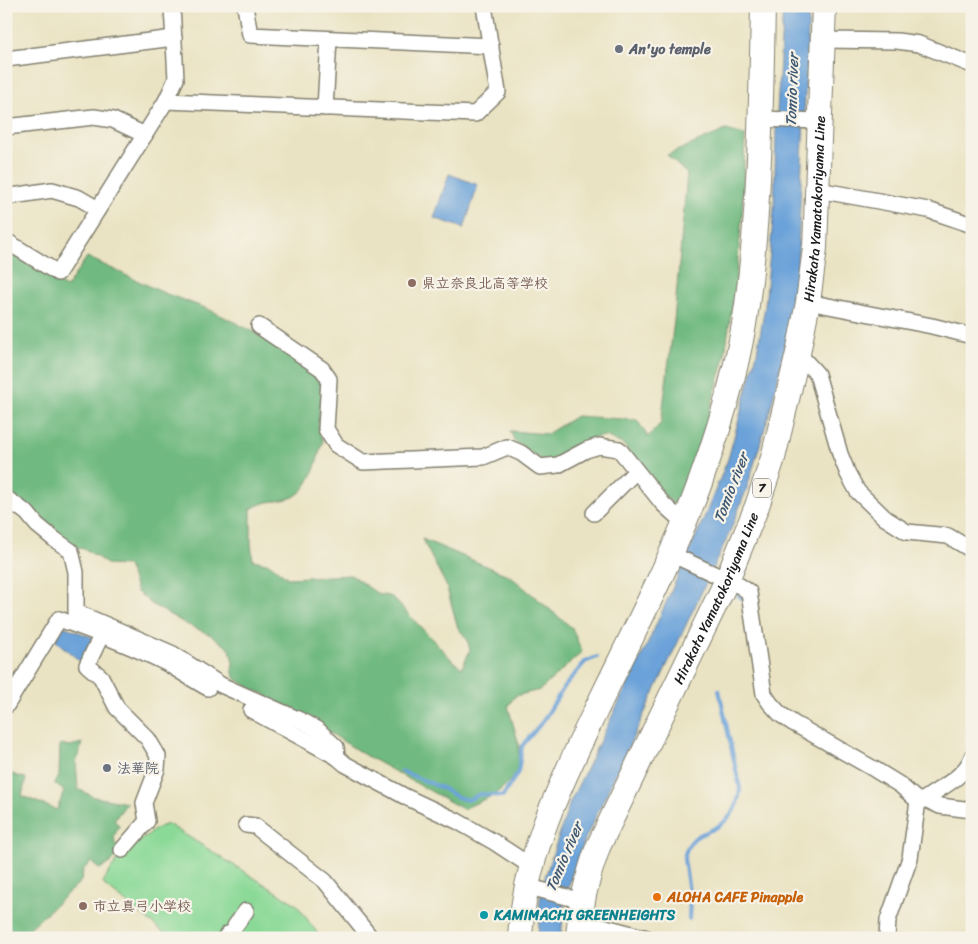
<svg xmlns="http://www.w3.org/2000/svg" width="978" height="944" font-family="Sriracha,'Klee One',sans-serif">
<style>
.green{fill:#8bd997;stroke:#547a5a}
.forest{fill:#70b980;stroke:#466a4e}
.water{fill:#6aa2d9;stroke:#435f7a}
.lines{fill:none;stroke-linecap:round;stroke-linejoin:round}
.stream{stroke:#6aa2d9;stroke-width:4}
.street-casing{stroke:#838070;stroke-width:18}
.primary-casing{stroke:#838070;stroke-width:26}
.street{stroke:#fff;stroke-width:15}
.primary{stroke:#fff;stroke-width:24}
.worship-dot{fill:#6b7280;stroke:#f7f3e8;stroke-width:2}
.education-dot{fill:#8d6e63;stroke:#f7f3e8;stroke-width:2}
.food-dot{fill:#e8710a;stroke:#f7f3e8;stroke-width:2}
.culture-dot{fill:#0f9aa8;stroke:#f7f3e8;stroke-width:2}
.labels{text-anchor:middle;stroke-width:4.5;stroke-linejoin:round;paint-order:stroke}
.shield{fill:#f7f3e8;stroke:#5e5c59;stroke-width:1}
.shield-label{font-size:12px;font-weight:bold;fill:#1c1c1c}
.worship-label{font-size:14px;font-weight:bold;fill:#5b616d;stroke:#f7f3e8;text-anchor:start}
.street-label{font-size:14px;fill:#1c1c1c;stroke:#f7f3e8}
.education-label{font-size:14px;font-weight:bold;fill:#785e54;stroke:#f7f3e8;text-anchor:start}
.food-label{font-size:14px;font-weight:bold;fill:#c56008;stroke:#f7f3e8;text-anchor:start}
.culture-label{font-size:14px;font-weight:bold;fill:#0d838f;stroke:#f7f3e8;text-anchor:start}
.water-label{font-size:15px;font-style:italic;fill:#3f5871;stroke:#f7f3e8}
</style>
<rect width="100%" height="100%" fill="#f7f3e8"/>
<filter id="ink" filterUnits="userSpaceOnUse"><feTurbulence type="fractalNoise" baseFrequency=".02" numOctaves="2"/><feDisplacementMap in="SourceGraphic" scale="10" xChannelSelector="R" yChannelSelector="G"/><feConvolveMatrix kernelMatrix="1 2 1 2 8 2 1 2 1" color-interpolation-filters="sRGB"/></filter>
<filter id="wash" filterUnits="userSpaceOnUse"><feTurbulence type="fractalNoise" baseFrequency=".0096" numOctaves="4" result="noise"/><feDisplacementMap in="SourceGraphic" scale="20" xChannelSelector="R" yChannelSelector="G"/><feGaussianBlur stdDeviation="1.12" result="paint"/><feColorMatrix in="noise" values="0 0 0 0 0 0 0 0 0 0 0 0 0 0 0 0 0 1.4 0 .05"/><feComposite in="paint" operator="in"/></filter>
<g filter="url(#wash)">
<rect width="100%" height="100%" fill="#eae3c3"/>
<!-- green -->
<path class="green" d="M168 824 296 904 321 938H171L105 886 103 882 120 856 157 828Z"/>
<!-- forest -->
<g class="forest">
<path d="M726 130 745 135 742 217 736 279 724 361 702 437 677 506 659 492 624 445 606 436 591 438 568 456 546 463 515 442 510 431 547 434 576 416 637 420 648 437 661 423 674 321 687 174 667 155Z"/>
<path d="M6 254 20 258 66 288 87 257 164 293 208 309 254 332 321 374 326 382C322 401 313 424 323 441 316 462 312 492 288 499 272 503 267 499 251 509V544L253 560 270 564 288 578 351 575 378 594 392 597 452 660 462 668 470 650 467 639 458 628 446 585 422 539 510 576 572 628 582 652 540 690 515 696 508 706 519 745 518 773 496 794 463 809 363 754 315 723 272 703 265 694 253 690 236 679 232 671 233 663 230 649 211 635 186 624 153 605 137 592 128 566 108 565 87 550 73 546 6 494Z"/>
<path d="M82 743 76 762 78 789 94 797 127 803 114 820 119 826 114 836 115 844 121 848C116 859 110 864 99 869L91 862 83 870 81 881 19 938H6V771L17 776 26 778 22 796 57 810 64 791 54 783 59 777 60 744 70 746Z"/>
</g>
<!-- water -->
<g class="water">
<path d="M783 6H809L797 274 790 327 770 411 747 488 729 534 586 837 570 881 564 904 561 938H538L540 900 545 877 570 802 647 645 704 518 728 459 757 353 765 306 774 209 776 130Z"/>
<path d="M449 174 478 185 464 228 434 218Z"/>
<path d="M63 626 94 638 82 663 55 640Z"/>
</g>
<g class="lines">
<!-- stream -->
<g class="stream">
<path d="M738 595 745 601"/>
<path d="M401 771 442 788 457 797 468 800 480 794 503 796 518 772 522 746 543 721 564 687 585 662 597 657"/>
<path d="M689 919 690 898 684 859C685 853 688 845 692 841 696 835 703 834 709 831 728 823 738 810 740 789L719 690"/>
</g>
</g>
</g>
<g filter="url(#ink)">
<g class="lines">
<!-- street casing -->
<g class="street-casing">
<g id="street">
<path d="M245 6 250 35 491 46"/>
<path d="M823 40 897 41 919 44 972 65"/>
<path d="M6 59 174 38"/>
<path d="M166 101 475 114 498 92 484 6"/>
<path d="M325 108 329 39"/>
<path d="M761 119 819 121"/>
<path d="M6 127 94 117 113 120 145 135"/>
<path d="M818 190 928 210 972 225"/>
<path d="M6 197 52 190 79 198 98 209"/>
<path d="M6 241 58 273 166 101 176 79 172 6"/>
<path d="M808 302 932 326 972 336"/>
<path d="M259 326 322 369 329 379 326 429 336 445 363 462 483 457 507 447 521 453 540 467 558 465 586 450 599 446 619 449 663 504 684 523"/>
<path d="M798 353 817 374 840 454 848 474 858 492 885 518 907 532 948 536 972 550"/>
<path d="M6 498 27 513 37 525 54 539 71 551 76 572V612L173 654 221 685 300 720 318 730 336 747 337 757 345 764 406 797 457 821 494 842 523 861 533 865"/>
<path d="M594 513 636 471"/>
<path d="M671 554 740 586 749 592 764 694 770 703 780 714 793 723 874 769 900 785 918 801 910 858 888 920 887 938"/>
<path d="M102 634 87 665 101 677 117 708 148 739 158 756 157 769 144 803 147 821 122 850"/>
<path d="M6 706 59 619C95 632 130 645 164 662 179 670 193 680 208 688"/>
<path d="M251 710 337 757"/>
<path d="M925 799 940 806 972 810"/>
<path d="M918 801 925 799C941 787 965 777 972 757"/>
<path d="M246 825 255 826 325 881 371 938"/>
<path d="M526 886 582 901"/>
<path d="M579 920 647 938"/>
<path d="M235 926 246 911"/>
<path d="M225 938 228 934"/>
</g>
</g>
<!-- primary casing -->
<g class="primary-casing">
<g id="primary">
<path d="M520 938C524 857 561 783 595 712 632 635 672 560 701 480 721 424 739 364 747 305 760 206 761 106 763 6"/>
<path id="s1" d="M578 938C580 906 587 877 598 847L727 580 757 506 773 458 798 353 808 302 815 248 824 6"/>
</g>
</g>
<!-- street -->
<use href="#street" class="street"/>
<!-- primary -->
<use href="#primary" class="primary"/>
</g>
</g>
<!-- markers -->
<g class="worship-dot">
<circle cx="619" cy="49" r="5"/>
<circle cx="107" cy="768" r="5"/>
</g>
<g class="education-dot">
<circle cx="412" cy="283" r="5"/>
<circle cx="83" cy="906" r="5"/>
</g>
<circle class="food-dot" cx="657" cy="897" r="5"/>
<circle class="culture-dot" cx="484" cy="915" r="5"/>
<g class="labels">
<!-- shield labels -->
<rect class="shield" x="753" y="478.5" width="18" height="19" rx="4"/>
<g class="shield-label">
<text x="762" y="492">7</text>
</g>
<!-- worship labels -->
<g class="worship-label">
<text x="629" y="54">An'yo temple</text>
<text x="117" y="773">法華院</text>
</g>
<!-- street labels -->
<g class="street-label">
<text dy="5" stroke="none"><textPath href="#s1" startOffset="774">Hirakata Yamatokoriyama Line</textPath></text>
<text dy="5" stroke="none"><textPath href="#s1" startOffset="369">Hirakata Yamatokoriyama Line</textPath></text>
</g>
<!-- education labels -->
<g class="education-label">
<text x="422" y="288">県立奈良北高等学校</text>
<text x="93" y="911">市立真弓小学校</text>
</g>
<!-- food labels -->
<g class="food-label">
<text x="667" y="902">ALOHA CAFE Pinapple</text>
</g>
<!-- culture labels -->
<g class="culture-label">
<text x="494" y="920">KAMIMACHI GREENHEIGHTS</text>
</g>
<!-- water labels -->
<g class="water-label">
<text transform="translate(792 90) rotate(-88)" y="5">Tomio river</text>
<text transform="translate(731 488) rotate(-69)" y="5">Tomio river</text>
<text transform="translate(564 857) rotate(-67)" y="5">Tomio river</text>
</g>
</g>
<!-- margin -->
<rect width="978" height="944" fill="none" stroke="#f7f3e8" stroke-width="25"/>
</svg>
